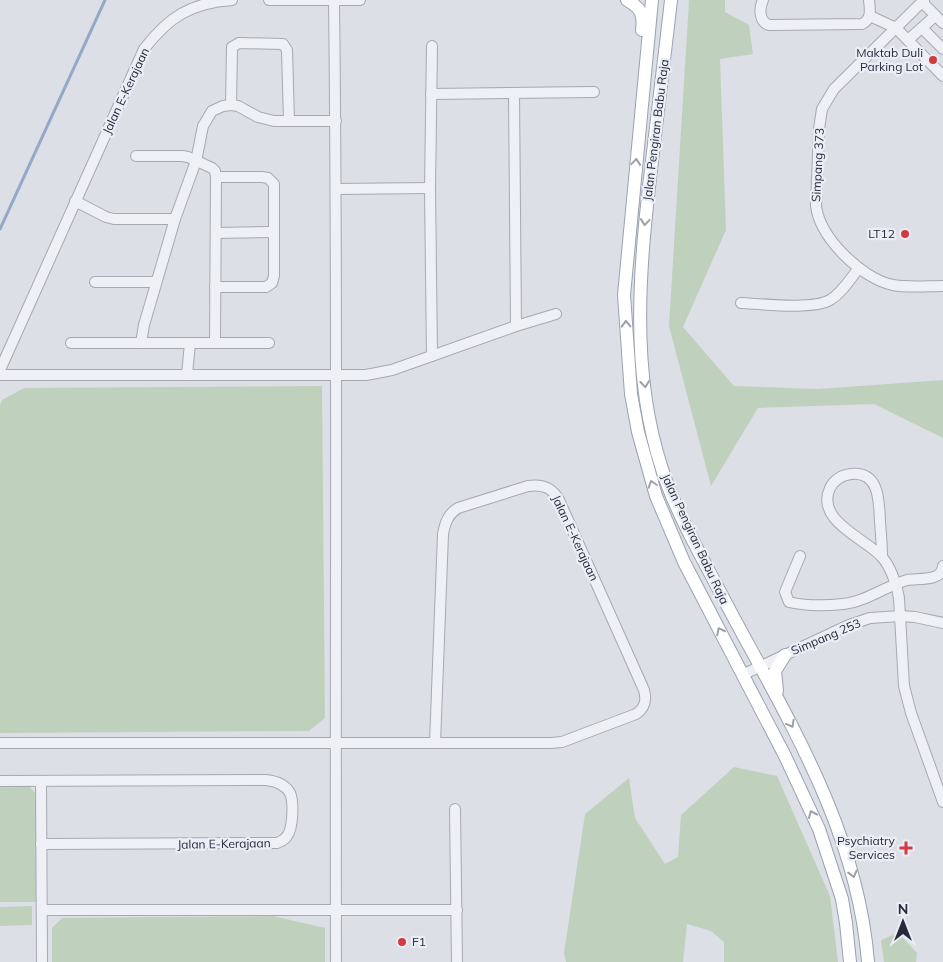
<svg xmlns="http://www.w3.org/2000/svg" width="943" height="962" font-family="Mulish,sans-serif">
<style>
.green{fill:#bfd1bc}
.lines{fill:none;stroke-linecap:round;stroke-linejoin:round}
.stream{stroke:#95a8c8;stroke-width:3}
.minor-casing{stroke:#a5a9b3;stroke-width:12}
.major-casing{stroke:#9ba1b2;stroke-width:14}
.minor{stroke:#eef0f5;stroke-width:10}
.major{stroke:#fff;stroke-width:12}
.oneway{stroke:#9da0a8}
.poi-dot{fill:#d13b40;stroke:#ebeef4;stroke-width:2}
.labels{text-anchor:middle;stroke-width:4.5;stroke-linejoin:round;paint-order:stroke}
.poi-label{font-size:12px;fill:#252b3d;stroke:#ebeef4;text-anchor:end}
.street-label{font-size:12px;fill:#252b3d;stroke:#ebeef4}
</style>
<rect width="100%" height="100%" fill="#dcdfe6"/>
<!-- green -->
<g class="green">
<path d="M689 0H725V12L749 25 753 54 720 59 726 230 683 327 734 386 818 389 943 380V438L874 404 758 408 711 486 669 326Z"/>
<path d="M322 386 325 718 309 731 0 733V405L2 400 24 388Z"/>
<path d="M734 767 777 776 830 896 838 962H724V942L711 931 687 924 683 962H566L564 953 585 814 629 778 635 818 665 864 678 857 681 815Z"/>
<path d="M0 785H28L37 795V902H0Z"/>
<path d="M32 906V925L0 926V907Z"/>
<path d="M273 916 325 928V962H52V928L62 918Z"/>
<path d="M898 933 917 953 916 962H884L881 940Z"/>
</g>
<g class="lines">
<!-- stream -->
<path class="stream" d="M0 229 105 0"/>
<!-- minor casing -->
<g class="minor-casing">
<g id="minor">
<path d="M269 0H360"/>
<path d="M334 0C338 321 335 641 336 962"/>
<path d="M763 0C759 8 759 22 769 25L862 24C872 19 870 10 869 0"/>
<path d="M924 0 834 89 822 109 819 129 816 206C820 238 862 279 893 285 909 288 927 286 943 286"/>
<path d="M922 2 943 23"/>
<path d="M870 16 896 28 943 76"/>
<path d="M922 28 943 49"/>
<path d="M908 40 935 16"/>
<path d="M514 93 516 326"/>
<path d="M431 94 594 92"/>
<path d="M231 105 232 47 239 43 283 44 287 50 289 121"/>
<path d="M136 156H182L188 157 212 168 215 171 216 177 215 343"/>
<path d="M336 189 430 188"/>
<path d="M75 201 106 217 114 219H175"/>
<path d="M216 233 274 232"/>
<path d="M95 282H156"/>
<path d="M215 287H266L272 283 274 276V184L268 178 262 177H216"/>
<path d="M741 303C762 304 813 310 830 300 842 293 850 279 859 268"/>
<path d="M71 343H269"/>
<path d="M141 343 144 325 175 219 196 161 203 126 212 111 223 106 231 105 238 106 258 117 274 121H336"/>
<path d="M432 356 430 188 432 46"/>
<path d="M0 370 144 49C169 17 190 3 232 0"/>
<path d="M0 375H366L392 370 516 326 556 314"/>
<path d="M187 375 190 343"/>
<path d="M800 556 785 592 789 602C806 606 825 606 843 604 865 602 886 586 907 580 918 578 942 582 943 566"/>
<path d="M882 557C882 545 881 534 880 522 879 502 880 471 851 474 842 475 834 480 830 488 815 520 864 538 881 556 890 565 897 585 899 598L904 686 911 713 943 802"/>
<path d="M742 675 849 625 870 618 900 616 915 617 943 623"/>
<path d="M0 743H551L562 742 636 714C645 708 647 701 644 690L559 500C552 487 542 484 528 486L458 508C448 514 445 523 443 534L435 743"/>
<path d="M0 781 266 780C275 781 285 784 290 793 294 802 293 829 287 836 285 840 281 841 277 843L41 844"/>
<path d="M41 781 42 962"/>
<path d="M455 809 457 962"/>
<path d="M42 910H457"/>
</g>
</g>
<!-- major casing -->
<g class="major-casing">
<g id="major">
<path d="M627 0C641 8 644 14 642 30"/>
<path d="M652 0 624 295 631 394 638 432 656 496 684 562 785 756 819 829 842 899 846 923 850 962"/>
<path d="M671 0C665 54 658 108 652 161 640 263 629 369 662 469 675 510 698 550 718 588 781 709 857 823 868 962"/>
<path d="M777 691 775 671 785 655"/>
</g>
</g>
<!-- minor -->
<use href="#minor" class="minor"/>
<!-- major -->
<use href="#major" class="major"/>
</g>
<!-- one-way arrows -->
<defs><path id="oneway-chevron" d="M-2-3.5L2.5 0L-2 3.5" fill="none" stroke-width="1.6" stroke-linecap="round" stroke-linejoin="round" transform="scale(1.25)"/></defs>
<g class="oneway">
<use href="#oneway-chevron" transform="translate(636 162) rotate(-85)"/>
<use href="#oneway-chevron" transform="translate(645 222) rotate(95)"/>
<use href="#oneway-chevron" transform="translate(626 324) rotate(-92)"/>
<use href="#oneway-chevron" transform="translate(645 384) rotate(84)"/>
<use href="#oneway-chevron" transform="translate(652 484) rotate(-108)"/>
<use href="#oneway-chevron" transform="translate(720 631) rotate(-117)"/>
<use href="#oneway-chevron" transform="translate(791 724) rotate(61)"/>
<use href="#oneway-chevron" transform="translate(812 814) rotate(-114)"/>
<use href="#oneway-chevron" transform="translate(853 874) rotate(76)"/>
</g>
<!-- markers -->
<g class="poi-dot">
<circle cx="933" cy="60" r="5"/>
<circle cx="905" cy="234" r="5"/>
<path d="M903.5 840.5h5v5h5v5h-5v5h-5v-5h-5v-5h5z"/>
<circle cx="402" cy="942" r="5"/>
</g>
<g class="labels">
<!-- poi labels -->
<g class="poi-label">
<text x="923" y="57">Maktab Duli<tspan x="923" dy="14">Parking Lot</tspan></text>
<text x="895" y="238">LT12</text>
<text x="895" y="845">Psychiatry<tspan x="895" dy="14">Services</tspan></text>
<text x="412" y="946" text-anchor="start">F1</text>
</g>
<!-- street labels -->
<g class="street-label">
<text transform="translate(126 91) rotate(-65)" y="4">Jalan E-Kerajaan</text>
<text transform="translate(656 130) rotate(-83)" y="4">Jalan Pengiran Babu Raja</text>
<text transform="translate(818 165) rotate(-87)" y="4">Simpang 373</text>
<text transform="translate(575 538) rotate(65)" y="4">Jalan E-Kerajaan</text>
<text transform="translate(695 539) rotate(65)" y="4">Jalan Pengiran Babu Raja</text>
<text transform="translate(826 637) rotate(-23)" y="4">Simpang 253</text>
<text transform="translate(224 844) rotate(-1)" y="4">Jalan E-Kerajaan</text>
</g>
</g>
<!-- north arrow -->
<g transform="translate(903 922)" stroke="#ebeef4" stroke-width="4" paint-order="stroke">
<path d="M0-4L9 19L0 12L-9 19Z" fill="#252b3d"/>
<text y="-8" font-size="14" font-weight="bold" text-anchor="middle" fill="#252b3d">N</text>
</g>
</svg>
